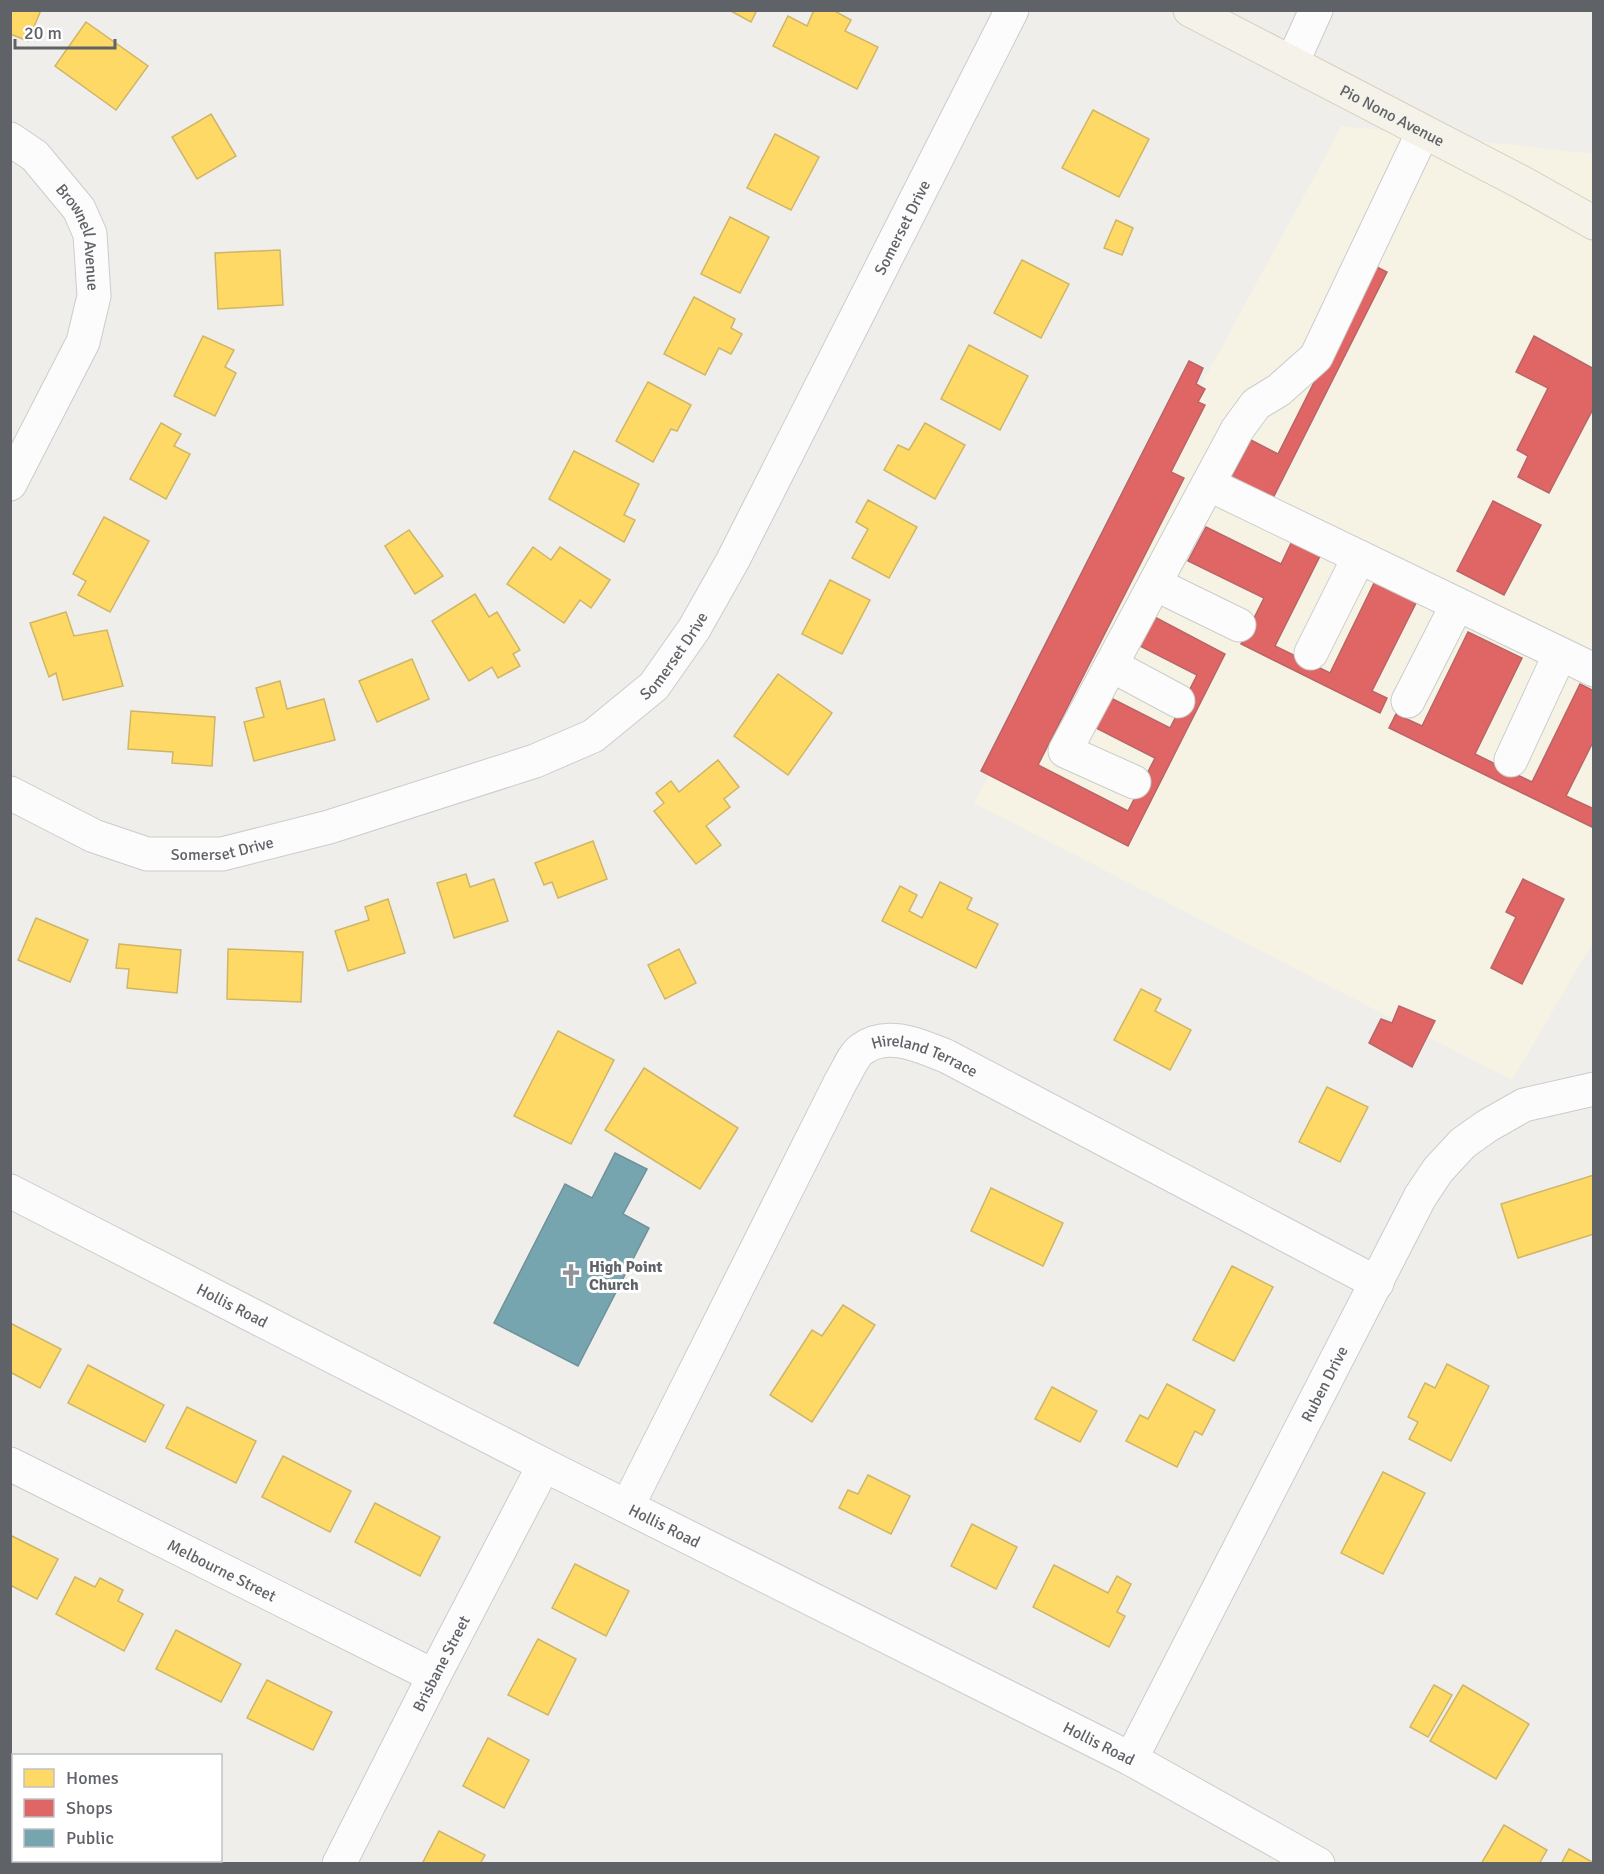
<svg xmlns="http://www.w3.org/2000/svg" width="1604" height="1874" font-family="Signika,sans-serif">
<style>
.commercial{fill:#f7f3e4}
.homes{fill:#ffd966;stroke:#cfb667;stroke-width:1.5}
.shops{fill:#e06666;stroke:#b96567;stroke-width:1.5}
.public{fill:#76a5af;stroke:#6f919a;stroke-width:1.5}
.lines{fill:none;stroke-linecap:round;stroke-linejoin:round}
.minor-casing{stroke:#cbcccc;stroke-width:35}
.major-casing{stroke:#d7ceb8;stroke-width:35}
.minor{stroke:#fdfcfc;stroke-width:33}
.major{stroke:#f4f2e9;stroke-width:33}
.labels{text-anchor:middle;stroke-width:6;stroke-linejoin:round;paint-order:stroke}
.street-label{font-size:16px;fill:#5f6368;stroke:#fff}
.poi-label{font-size:16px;font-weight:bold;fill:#5f6368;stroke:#fff;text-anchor:start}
</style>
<rect width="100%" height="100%" fill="#efeeea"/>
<!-- commercial -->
<path class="commercial" d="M1342 126 1593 154V942L1512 1080 974 803Z"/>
<!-- homes -->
<g class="homes">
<path d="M10 10H41L28 41 10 34Z"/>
<path d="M729 10H757L751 22Z"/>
<path d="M814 10H833L851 20 845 31 878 47 857 89 773 46 788 16 807 26Z"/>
<path d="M86 22 148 66 116 110 55 66Z"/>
<path d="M1093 110 1149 139 1119 197 1062 168Z"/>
<path d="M211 114 236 156 197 179 172 137Z"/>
<path d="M775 134 819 157 791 210 747 188Z"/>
<path d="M730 217 769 237 740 293 701 274Z"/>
<path d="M1116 220 1133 228 1122 255 1104 248Z"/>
<path d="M280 250 283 305 218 309 215 253Z"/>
<path d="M1022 260 1069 284 1041 338 994 313Z"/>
<path d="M694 297 735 319 731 328 742 334 731 354 719 348 705 375 664 354Z"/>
<path d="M203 336 234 350 225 367 236 373 215 416 174 396Z"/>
<path d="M969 345 1028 376 1000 430 941 399Z"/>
<path d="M648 382 691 405 677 431 671 429 653 462 616 441Z"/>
<path d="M161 423 181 434 174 446 190 454 166 499 130 479Z"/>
<path d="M925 423 965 445 935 499 884 470 898 445 909 450Z"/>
<path d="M574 451 639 484 624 515 635 520 624 542 549 499Z"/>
<path d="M868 500 917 527 889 578 852 558 868 529 856 522Z"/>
<path d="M104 517 149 541 110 612 78 595 86 581 73 574Z"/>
<path d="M409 530 443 576 415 594 385 546Z"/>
<path d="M533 547 551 560 560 547 610 580 591 608 580 600 564 623 507 584Z"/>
<path d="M830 580 870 600 842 654 802 634Z"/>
<path d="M475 594 489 617 497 612 520 650 513 654 520 666 498 678 492 667 469 681 432 621Z"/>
<path d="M66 612 74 636 107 630 123 686 63 700 56 673 49 677 30 623Z"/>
<path d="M412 659 429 699 377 722 359 681Z"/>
<path d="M778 674 832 713 788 775 734 736Z"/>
<path d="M280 681 287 709 324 699 335 740 254 761 244 722 264 717 256 688Z"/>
<path d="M131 711 215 717 212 766 172 763 173 752 128 749Z"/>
<path d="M718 760 739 787 724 799 730 807 706 826 721 845 696 864 654 811 664 803 656 793 671 781 679 792Z"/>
<path d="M593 841 607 879 558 898 552 882 544 885 535 863Z"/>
<path d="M466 874 470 887 494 879 508 921 454 938 437 883Z"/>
<path d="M940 882 972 898 967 909 998 924 976 968 882 921 900 886 917 895 909 911 922 918Z"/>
<path d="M388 899 405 953 348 971 335 931 369 920 365 907Z"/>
<path d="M36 918 88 940 70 982 18 960Z"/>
<path d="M119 944 181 950 177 993 127 988 129 969 116 968Z"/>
<path d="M228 949 303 952 301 1002 227 999Z"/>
<path d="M679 949 696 983 665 999 648 965Z"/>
<path d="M1141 989 1161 999 1155 1011 1191 1030 1170 1070 1114 1040Z"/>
<path d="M558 1031 614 1060 571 1144 514 1116Z"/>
<path d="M644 1068 738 1128 700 1189 605 1130Z"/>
<path d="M1327 1087 1368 1107 1340 1162 1299 1142Z"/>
<path d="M1594 1175V1234L1518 1258 1501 1204Z"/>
<path d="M991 1188 1063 1223 1043 1266 971 1231Z"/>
<path d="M1232 1266 1273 1287 1234 1361 1193 1340Z"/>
<path d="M843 1305 875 1325 812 1422 770 1395 812 1330 822 1336Z"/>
<path d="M10 1323 61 1349 40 1388 10 1372Z"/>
<path d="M1447 1364 1489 1386 1451 1461 1409 1439 1418 1422 1408 1417 1425 1383 1435 1388Z"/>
<path d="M88 1365 164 1405 145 1442 68 1403Z"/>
<path d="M1167 1384 1215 1410 1202 1435 1195 1431 1177 1467 1126 1441 1140 1415 1148 1419Z"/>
<path d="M1052 1387 1097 1411 1080 1442 1035 1419Z"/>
<path d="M187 1407 256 1441 236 1483 166 1448Z"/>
<path d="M283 1456 351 1491 330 1532 262 1497Z"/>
<path d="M1383 1472 1425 1493 1383 1574 1341 1553Z"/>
<path d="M868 1475 910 1496 891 1534 839 1508 848 1490 858 1494Z"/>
<path d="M375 1503 440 1537 420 1576 355 1542Z"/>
<path d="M972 1524 1017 1547 996 1589 951 1566Z"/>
<path d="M10 1535 58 1559 37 1599 10 1585Z"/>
<path d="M575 1564 629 1591 606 1636 552 1608Z"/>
<path d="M1054 1565 1108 1593 1117 1576 1131 1584 1117 1612 1125 1616 1109 1647 1033 1607Z"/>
<path d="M75 1577 95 1587 100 1578 123 1590 118 1601 143 1614 124 1651 56 1614Z"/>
<path d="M176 1630 241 1664 221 1702 156 1669Z"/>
<path d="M538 1639 576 1659 548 1715 508 1695Z"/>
<path d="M267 1680 332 1712 313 1750 247 1718Z"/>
<path d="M1434 1685 1452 1695 1428 1737 1410 1727Z"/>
<path d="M1463 1685 1529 1724 1496 1779 1430 1741Z"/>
<path d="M488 1738 529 1760 504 1808 463 1786Z"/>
<path d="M1504 1825 1547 1850 1539 1864H1481Z"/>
<path d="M439 1831 485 1855 480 1864H422Z"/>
<path d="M1569 1849 1594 1863V1864H1561Z"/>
</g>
<!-- shops -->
<g class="shops">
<path d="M1373 265 1387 272 1271 502 1229 482 1251 440 1278 454Z"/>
<path d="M1534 336 1594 369V407L1549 493 1518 477 1528 456 1517 450 1548 388 1516 372Z"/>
<path d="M1189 361 1203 368 1196 384 1205 389 1198 402 1205 405 1171 472 1184 478 1038 765 1128 811 1155 758 1094 727 1109 697 1170 728 1197 675 1136 644 1151 615 1225 654 1128 846 981 771Z"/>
<path d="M1493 501 1541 525 1504 595 1457 571Z"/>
<path d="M1206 527 1281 564 1295 535 1324 548 1275 646 1330 673 1378 575 1420 595 1372 691 1387 698 1380 713 1241 644 1264 598 1188 561Z"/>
<path d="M1468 632 1522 658 1475 754 1532 782 1580 684 1594 691V740L1566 796 1594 809V828L1389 728 1396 714 1422 726Z"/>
<path d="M1523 879 1564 899 1522 984 1491 968 1516 917 1506 912Z"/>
<path d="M1399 1006 1435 1021 1412 1067 1369 1043 1381 1019 1392 1023Z"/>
</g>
<!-- public -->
<path class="public" d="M615 1153 647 1169 623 1214 649 1228 578 1366 494 1323 565 1184 592 1198Z"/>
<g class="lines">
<!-- minor casing -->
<g class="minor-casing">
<g id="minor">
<path d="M1292 63 1316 10"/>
<path id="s1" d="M10 139 35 156 79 209 90 234 94 296 83 342 10 484"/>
<path d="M1208 484 1594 670"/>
<path d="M1155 584 1239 625"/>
<path d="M1311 653 1359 557"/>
<path d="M1111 665 1178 701"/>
<path d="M1408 701 1457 605"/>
<path d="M1511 760 1560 654"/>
<path d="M1134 782 1065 751 1237 430 1256 404 1279 390 1316 357 1423 132"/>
<path id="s2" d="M10 793 94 836 147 854H222L329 827 535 761 593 736 654 686 694 629 733 560 1012 10"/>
<path id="s3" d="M10 1191 544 1465 1131 1759 1318 1864"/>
<path id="s4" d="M10 1464 434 1676"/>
<path id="s5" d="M628 1505 841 1081C847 1072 853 1055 862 1049 888 1030 920 1046 946 1056L1377 1283"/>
<path id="s6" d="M1131 1759 1420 1197 1438 1170 1463 1143 1487 1126 1524 1105 1594 1089"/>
<path id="s7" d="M339 1864 434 1676 544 1465"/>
</g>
</g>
<!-- major casing -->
<g class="major-casing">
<g id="major">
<path id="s8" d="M1190 10 1521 182 1594 223"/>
</g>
</g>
<!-- minor -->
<use href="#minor" class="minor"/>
<!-- major -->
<use href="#major" class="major"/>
</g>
<!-- icons -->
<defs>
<g id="church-bare" transform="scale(1.8)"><path d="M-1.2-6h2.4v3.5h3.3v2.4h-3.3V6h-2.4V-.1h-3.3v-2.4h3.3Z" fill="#919496" stroke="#fff" stroke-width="2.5" paint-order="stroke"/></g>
</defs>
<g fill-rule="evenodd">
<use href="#church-bare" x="571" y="1275"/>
</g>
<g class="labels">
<!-- street labels -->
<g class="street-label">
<text dy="6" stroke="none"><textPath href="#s8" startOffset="228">Pio Nono Avenue</textPath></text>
<text dy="6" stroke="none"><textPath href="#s2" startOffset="1216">Somerset Drive</textPath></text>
<text dy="6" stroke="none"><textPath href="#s1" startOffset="126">Brownell Avenue</textPath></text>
<text dy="6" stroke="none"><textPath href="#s2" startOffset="730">Somerset Drive</textPath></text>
<text dy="6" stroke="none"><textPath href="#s2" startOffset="226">Somerset Drive</textPath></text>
<text dy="6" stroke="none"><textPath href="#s5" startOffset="580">Hireland Terrace</textPath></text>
<text dy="6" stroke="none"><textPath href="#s3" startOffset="250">Hollis Road</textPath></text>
<text dy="6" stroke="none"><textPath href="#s6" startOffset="422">Ruben Drive</textPath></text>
<text dy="6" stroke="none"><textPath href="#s3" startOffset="735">Hollis Road</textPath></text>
<text dy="6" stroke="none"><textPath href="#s4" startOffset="237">Melbourne Street</textPath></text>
<text dy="6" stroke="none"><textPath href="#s7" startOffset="225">Brisbane Street</textPath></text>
<text dy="6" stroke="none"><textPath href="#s3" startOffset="1221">Hollis Road</textPath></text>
</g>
<!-- poi labels -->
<g class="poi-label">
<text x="589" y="1272">High Point<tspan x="589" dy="18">Church</tspan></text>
</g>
</g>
<!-- border -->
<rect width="1604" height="1874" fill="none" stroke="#5f6368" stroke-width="24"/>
<!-- legend -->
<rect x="12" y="1754" width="210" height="108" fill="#ffffff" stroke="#bfc1c3" stroke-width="1.5"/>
<rect x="24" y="1769" width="30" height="18" fill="#ffd966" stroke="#bfc1c3" stroke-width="1.5"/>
<text x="66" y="1784" font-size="18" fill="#5f6368">Homes</text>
<rect x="24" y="1799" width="30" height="18" fill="#e06666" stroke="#bfc1c3" stroke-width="1.5"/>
<text x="66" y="1814" font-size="18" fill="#5f6368">Shops</text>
<rect x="24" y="1829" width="30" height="18" fill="#76a5af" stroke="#bfc1c3" stroke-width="1.5"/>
<text x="66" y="1844" font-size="18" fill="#5f6368">Public</text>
<!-- scale -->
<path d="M15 39v9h100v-9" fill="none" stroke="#5f6368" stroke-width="3"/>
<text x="24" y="39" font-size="18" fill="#5f6368" stroke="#ffffff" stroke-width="4.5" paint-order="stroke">20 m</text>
</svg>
